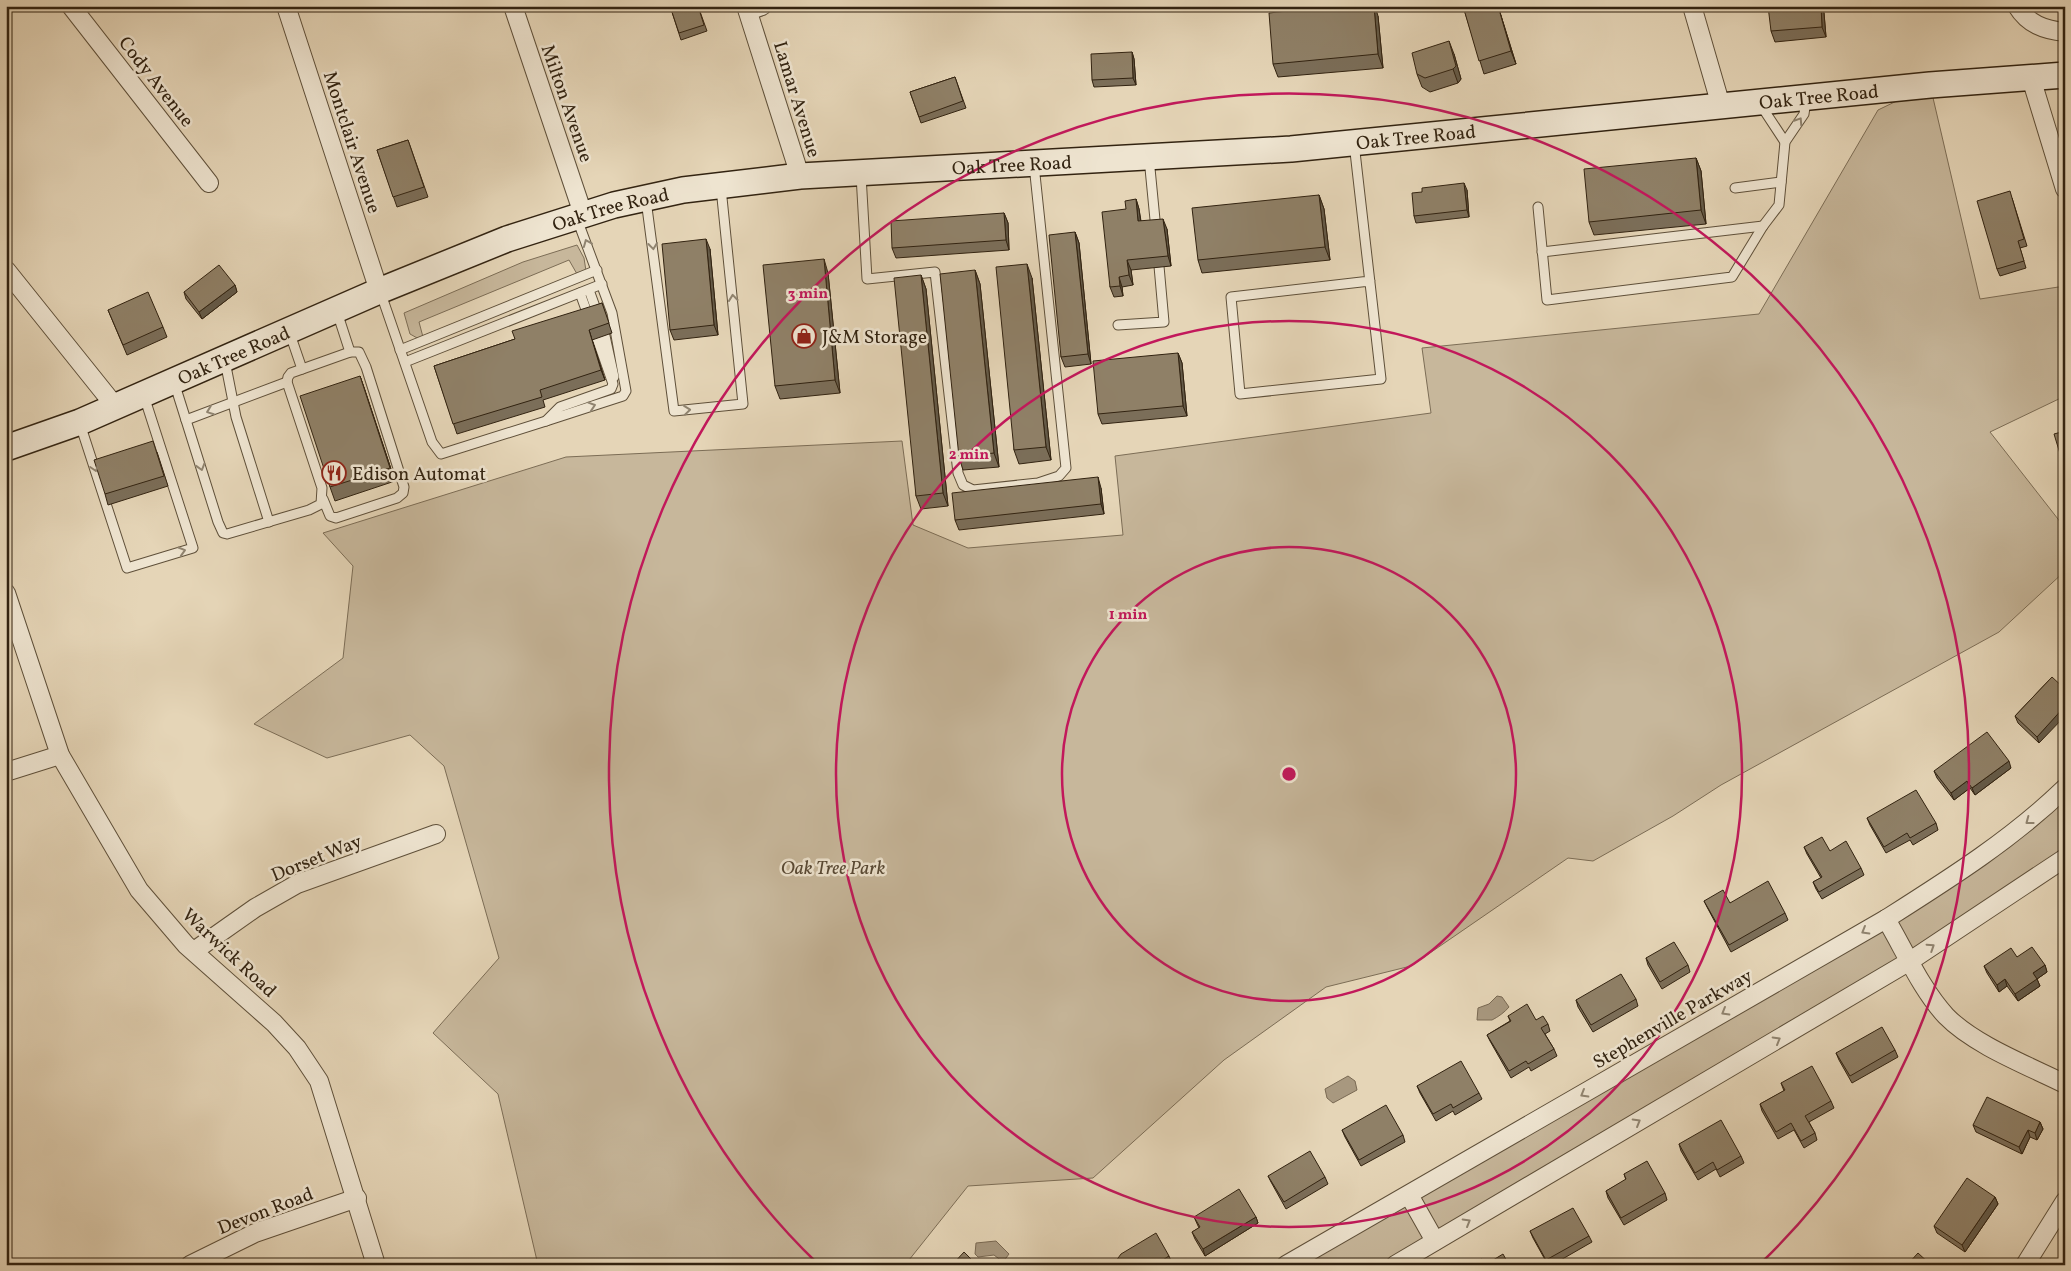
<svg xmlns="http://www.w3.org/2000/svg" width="2071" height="1271" font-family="Vollkorn,serif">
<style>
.green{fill:#c7b79b;stroke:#7c6d56}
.water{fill:#a8987f;stroke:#796953}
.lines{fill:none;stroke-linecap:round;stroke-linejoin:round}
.service-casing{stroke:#5f503a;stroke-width:11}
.minor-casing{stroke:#5f503a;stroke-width:20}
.secondary-casing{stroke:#322311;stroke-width:28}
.service{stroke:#eee4d0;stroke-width:9}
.minor{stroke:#eee4d0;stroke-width:18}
.secondary{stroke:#eee4d0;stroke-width:25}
.wall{fill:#7b6e59;stroke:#322311}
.shaded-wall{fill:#645a48;stroke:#322311}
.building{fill:#8f8067;stroke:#322311}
.oneway{stroke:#908470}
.ring{fill:none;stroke:#c2185b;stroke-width:2.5}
.labels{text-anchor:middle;stroke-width:5;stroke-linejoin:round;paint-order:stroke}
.street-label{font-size:19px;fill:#322311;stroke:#eee4d0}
.poi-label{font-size:19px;fill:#322311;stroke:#eee4d0;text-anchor:start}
.park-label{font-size:19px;font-style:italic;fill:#574834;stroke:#eee4d0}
.centre{fill:#c2185b;stroke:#eee4d0;stroke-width:2.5}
.ring-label{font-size:15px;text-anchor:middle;font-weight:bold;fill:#c2185b;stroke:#eee4d0;stroke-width:5;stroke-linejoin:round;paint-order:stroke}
</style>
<rect width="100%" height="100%" fill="#e5d5b7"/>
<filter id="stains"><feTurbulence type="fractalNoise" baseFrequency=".004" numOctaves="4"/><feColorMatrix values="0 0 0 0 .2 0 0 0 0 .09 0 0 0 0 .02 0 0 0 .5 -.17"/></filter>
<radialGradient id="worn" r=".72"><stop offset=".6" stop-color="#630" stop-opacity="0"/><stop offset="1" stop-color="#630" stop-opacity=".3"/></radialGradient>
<!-- green -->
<g class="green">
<path d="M1930 85 1980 299 2065 286V396L1990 432 2065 528V571L1999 632 1721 785 1673 816 1593 861 1568 858 1411 966 1326 987 1224 1060 1093 1178 968 1186 905 1265H538L498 1094 433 1033 499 958 444 766 410 735 327 758 254 724 343 658 353 566 323 533 566 457 902 441 913 525 968 548 1123 535 1115 456 1431 413 1422 348 1759 314 1878 110Z"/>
<path d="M577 245 584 258 586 271 577 274 569 260 419 322 423 337 419 339 410 334 404 313 523 262Z"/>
<path d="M2065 788V858L1395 1265H1286L1886 919Z"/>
</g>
<!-- water -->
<g class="water">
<path d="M1497 996 1502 997 1509 1007C1505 1012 1498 1017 1492 1020H1477L1478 1008 1489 1004Z"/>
<path d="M1348 1076 1355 1081 1357 1090 1333 1103 1327 1098 1325 1089Z"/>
<path d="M996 1241 1009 1254 1003 1262 994 1255 978 1257 975 1254 976 1243Z"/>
</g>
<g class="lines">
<!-- service casing -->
<g class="service-casing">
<g id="service">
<path d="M1760 104 1785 142"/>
<path d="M1354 143 1381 379 1240 394 1231 297 1370 281"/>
<path d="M1149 158 1156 230"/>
<path d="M861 175 867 279 935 272 958 473 963 485 973 490 1038 483 1059 476 1066 468 1034 165"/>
<path d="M1735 188 1781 182"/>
<path d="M646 200 674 411 743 404 721 188"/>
<path d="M1538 207 1547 300 1732 277 1763 226 1779 205 1785 142 1804 114 1806 100"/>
<path d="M1542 252 1763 226"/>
<path d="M589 290 598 315"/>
<path d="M380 291 432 442 441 454 546 421 560 407 611 389 613 384 597 338"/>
<path d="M580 293 589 318"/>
<path d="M337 312 350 352"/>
<path d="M1118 325 1164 322 1158 255"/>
<path d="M289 331 302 369"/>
<path d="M605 336 614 377"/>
<path d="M400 350 597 270"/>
<path d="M225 361 236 417 269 522"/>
<path d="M405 362 602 284"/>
<path d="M174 382 218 522 223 533 227 534 309 510 321 504 322 488 287 382 288 377 291 373 350 352H359L366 367 404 487 403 493 397 498 336 518 330 516 323 499"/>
<path d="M186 420 287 382"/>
<path d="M546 421 623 396 626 391 612 313 577 219"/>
<path d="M80 424 127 568 193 548 144 396"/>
</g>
</g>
<!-- minor casing -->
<g class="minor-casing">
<g id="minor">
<path d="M71 6 209 183"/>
<path d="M286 6 379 291"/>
<path d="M513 6 583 214"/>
<path d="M746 6 800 176"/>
<path d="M1692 6 1721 106"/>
<path d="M2017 6C2028 24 2044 30 2065 32"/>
<path d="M748 11 762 6"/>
<path d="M2031 78 2065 189"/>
<path d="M6 270 115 406"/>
<path d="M6 593 60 755 139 890 186 945 274 1023 297 1048 319 1081 376 1265"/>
<path d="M6 772 60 755"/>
<path d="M1886 919C1905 951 1921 989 1946 1016 1974 1045 2029 1066 2065 1084"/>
<path d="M194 951 255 908 297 884 436 834"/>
<path d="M1409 1195 1435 1241"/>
<path d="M190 1265 255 1233 357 1198"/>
<path d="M1286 1265 1886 919C1949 879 2011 840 2065 788"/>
<path d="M1395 1265 1910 961 2065 858"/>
<path d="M2025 1265 2065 1201"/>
</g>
</g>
<!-- secondary casing -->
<g class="secondary-casing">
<g id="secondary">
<path id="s1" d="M6 448 80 422 379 291 507 239 614 205 683 190 800 176 1291 149 1930 85 2065 75"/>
</g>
</g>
<!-- service -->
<use href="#service" class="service"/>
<!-- minor -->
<use href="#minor" class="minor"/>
<!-- secondary -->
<use href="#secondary" class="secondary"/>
</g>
<!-- wall -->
<g class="wall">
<path d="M670 6H698L707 31 681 40Z"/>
<path d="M1463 6H1498L1516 64 1484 74Z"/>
<path d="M1821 6H1822L1824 13 1826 37 1775 42 1771 31Z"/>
<path d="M1378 16 1383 68 1278 77 1273 64Z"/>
<path d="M1132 52 1134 59 1136 85 1094 87 1092 80Z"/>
<path d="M1454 54 1461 79 1458 83 1430 92 1422 87 1417 74Z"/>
<path d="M955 77 966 108 921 123 910 92Z"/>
<path d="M408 140 428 197 397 207 377 150Z"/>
<path d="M1696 158 1701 171 1706 224 1594 235 1589 222Z"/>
<path d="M1467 190 1469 217 1416 223 1414 216 1422 192Z"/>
<path d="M1319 195 1324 209 1330 260 1202 273 1198 260Z"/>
<path d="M2012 198 2027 246 2020 248 2026 268 2000 276 1997 269Z"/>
<path d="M1136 199 1139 209 1141 221 1167 229 1171 266 1131 270 1133 285 1122 287 1123 296 1114 297 1110 287 1126 209Z"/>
<path d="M1004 213 1008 223 1009 250 896 258 892 248Z"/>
<path d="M1075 232 1079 243 1091 364 1065 367 1061 357Z"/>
<path d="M710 249 718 335 674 340 670 330Z"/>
<path d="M975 270 980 284 999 467 963 470 959 457Z"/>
<path d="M828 273 840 393 780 399 775 386Z"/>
<path d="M921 275 926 289 948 506 921 509 916 496Z"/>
<path d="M1032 278 1051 460 1019 464 1014 450Z"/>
<path d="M235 285 237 292 202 319 186 299 184 292Z"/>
<path d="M602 303 612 333 592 340 605 380 543 400 545 407 457 434 434 366 515 339Z"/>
<path d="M108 310 163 327 167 337 127 355Z"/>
<path d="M1178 353 1182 363 1187 416 1102 424 1098 414Z"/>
<path d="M360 376 395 481 335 501 330 487Z"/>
<path d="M157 452 168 486 108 505 105 494Z"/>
<path d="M1101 488 1104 514 959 530 955 520Z"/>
<path d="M2052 677 2039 743 2018 723 2015 716Z"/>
<path d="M2011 768 1975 795 1970 788 1954 800 1937 778 1934 771Z"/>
<path d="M1867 818 1936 823 1938 830 1913 845 1910 840 1886 853 1870 825Z"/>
<path d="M1804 847 1830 851 1861 868 1864 875 1822 899 1816 889 1813 882 1821 878 1807 854Z"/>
<path d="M1704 901 1730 903 1785 913 1788 920 1731 952 1707 907Z"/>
<path d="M2017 957 2045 965 2047 972 2037 979 2040 986 2018 1001 2007 986 1999 992 1987 973 1984 966Z"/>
<path d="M1646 958 1688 965 1690 972 1662 989 1648 965Z"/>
<path d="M1636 999 1638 1006 1593 1032 1578 1007 1576 1000Z"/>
<path d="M1508 1016 1536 1020 1548 1024 1550 1031 1545 1034 1554 1049 1557 1056 1531 1071 1529 1067 1511 1078 1490 1041 1487 1035 1510 1021Z"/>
<path d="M1895 1050 1898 1057 1852 1083 1839 1060 1836 1053Z"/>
<path d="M1781 1083 1831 1101 1834 1108 1809 1122 1815 1133 1817 1140 1804 1148 1794 1130 1778 1139 1762 1111 1760 1104 1784 1091Z"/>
<path d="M1417 1086 1479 1093 1482 1099 1455 1115 1453 1111 1436 1121 1420 1093Z"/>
<path d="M2040 1122 2043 1129 2037 1140 2030 1137 2022 1154 1976 1132 1973 1125Z"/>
<path d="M1342 1130 1403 1135 1405 1142 1361 1166 1345 1137Z"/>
<path d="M1679 1144 1741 1156 1744 1163 1720 1177 1716 1169 1698 1180 1681 1151Z"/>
<path d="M1624 1174 1665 1193 1667 1200 1624 1225 1608 1198 1606 1191 1626 1180Z"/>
<path d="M1268 1176 1325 1177 1328 1184 1286 1209 1271 1182Z"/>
<path d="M1995 1197 1998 1204 1965 1252 1937 1233 1934 1226Z"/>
<path d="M1194 1217H1256L1258 1223 1205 1256 1195 1239 1192 1232 1199 1228Z"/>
<path d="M1530 1231 1589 1236 1592 1242 1552 1265H1548L1533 1238Z"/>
<path d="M1169 1256 1172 1263 1169 1265H1113Z"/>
</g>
<!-- shaded-wall -->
<g class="shaded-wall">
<path d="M1374 6H1375L1378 16 1383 68 1378 54Z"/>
<path d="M1498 6 1516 64 1511 51Z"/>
<path d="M1821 6H1822L1824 13 1826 37 1822 27Z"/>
<path d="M1449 41 1454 54 1461 79 1458 83 1453 69Z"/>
<path d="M1132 52 1134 59 1136 85 1133 78Z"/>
<path d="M1696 158 1701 171 1706 224 1701 210Z"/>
<path d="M1464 183 1467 190 1469 217 1467 210Z"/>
<path d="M1319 195 1324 209 1330 260 1325 247Z"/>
<path d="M1136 199 1139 209 1142 232 1138 221Z"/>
<path d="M1004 213 1008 223 1009 250 1006 240Z"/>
<path d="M1163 219 1167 229 1171 266 1168 256Z"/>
<path d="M1075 232 1079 243 1091 364 1088 354Z"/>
<path d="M706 239 710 249 718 335 714 325Z"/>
<path d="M824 259 828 273 840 393 835 380Z"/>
<path d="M1127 260 1131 270 1133 285 1129 275Z"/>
<path d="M1027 264 1032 278 1051 460 1046 447Z"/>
<path d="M975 270 980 284 999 467 994 453Z"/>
<path d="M921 275 926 289 948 506 943 493Z"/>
<path d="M1119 277 1122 287 1123 296 1120 286Z"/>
<path d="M235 285 237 292 202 319 199 312Z"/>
<path d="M589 330 592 340 605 380 601 370Z"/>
<path d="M1178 353 1182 363 1187 416 1183 406Z"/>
<path d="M360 376 365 390 395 481 390 468Z"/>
<path d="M1098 477 1101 488 1104 514 1101 504Z"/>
<path d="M2065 706V716L2039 743 2037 737Z"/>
<path d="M2009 761 2011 768 1975 795 1972 788Z"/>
<path d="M1967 781 1970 788 1954 800 1951 793Z"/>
<path d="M2045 965 2047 972 2037 979 2040 986 2018 1001 2015 994 2033 973Z"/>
<path d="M2005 979 2007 986 1999 992 1997 985Z"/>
<path d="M2040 1122 2043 1129 2037 1140 2035 1133Z"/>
<path d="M2028 1130 2030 1137 2022 1154 2019 1147Z"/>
<path d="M1995 1197 1998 1204 1965 1252 1962 1245Z"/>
<path d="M1256 1217 1258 1223 1205 1256 1203 1249Z"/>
</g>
<!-- building -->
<g class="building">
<path d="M670 6H698L704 25 679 33Z"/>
<path d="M1333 6H1374L1378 54 1273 64 1269 13Z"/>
<path d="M1463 6H1498L1511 51 1479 61Z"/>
<path d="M1768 6H1821L1822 27 1771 31Z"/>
<path d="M1449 41 1456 66 1453 69 1425 78 1417 74 1412 53Z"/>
<path d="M1132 52 1133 78 1092 80 1091 54Z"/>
<path d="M955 77 963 101 919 117 910 92Z"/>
<path d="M408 140 424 187 393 197 377 150Z"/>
<path d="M1696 158 1701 210 1589 222 1584 169Z"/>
<path d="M1464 183 1467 210 1414 216 1412 193 1422 192V188Z"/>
<path d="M2010 191 2024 239 2018 241 2024 261 1997 269 1977 201Z"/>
<path d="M1319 195 1325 247 1198 260 1192 208Z"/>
<path d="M1136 199 1138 221 1163 219 1168 256 1127 260 1129 275 1119 277 1120 286 1110 287 1102 212 1126 209 1125 201Z"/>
<path d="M1004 213 1006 240 892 248 891 221Z"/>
<path d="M1075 232 1088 354 1061 357 1049 235Z"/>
<path d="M706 239 714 325 670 330 662 244Z"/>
<path d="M824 259 835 380 775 386 763 265Z"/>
<path d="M1027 264 1046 447 1014 450 996 267Z"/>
<path d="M219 265 235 285 199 312 184 292Z"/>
<path d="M975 270 994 453 959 457 940 274Z"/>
<path d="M921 275 943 493 916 496 894 278Z"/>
<path d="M148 292 163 327 123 345 108 310Z"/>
<path d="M602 303 609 323 589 330 601 370 540 390 542 397 453 424 434 366 515 339 512 331Z"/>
<path d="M1178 353 1183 406 1098 414 1093 361Z"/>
<path d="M360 376 390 468 330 487 300 396Z"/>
<path d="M2065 431V470L2054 434Z"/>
<path d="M153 441 164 476 105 494 94 460Z"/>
<path d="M1098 477 1101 504 955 520 952 493Z"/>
<path d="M2052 677 2065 689V706L2037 737 2015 716Z"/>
<path d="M1987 732 2009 761 1972 788 1967 781 1951 793 1934 771Z"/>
<path d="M1916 790 1936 823 1910 838 1907 833 1884 847 1867 818Z"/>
<path d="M1822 837 1830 851 1846 841 1861 868 1819 892 1813 882 1822 877 1804 847Z"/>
<path d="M1768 881 1785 913 1729 945 1704 901 1723 890 1730 903Z"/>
<path d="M1674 942 1688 965 1660 982 1646 958Z"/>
<path d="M2032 947 2045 965 2033 973 2037 979 2015 994 2005 979 1997 985 1984 966 2011 948 2017 957Z"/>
<path d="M1621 974 1636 999 1591 1025 1576 1000Z"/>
<path d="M1527 1004 1536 1020 1543 1016 1548 1024 1541 1028 1554 1049 1528 1064 1526 1061 1509 1071 1487 1035 1511 1021 1508 1016Z"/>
<path d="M1882 1027 1895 1050 1850 1076 1836 1053Z"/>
<path d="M1461 1061 1479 1093 1453 1108 1451 1104 1433 1114 1417 1086Z"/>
<path d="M1812 1066 1831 1101 1805 1116 1815 1133 1801 1141 1791 1123 1776 1132 1760 1104 1785 1090 1781 1083Z"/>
<path d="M1987 1097 2040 1122 2035 1133 2028 1130 2019 1147 1973 1125Z"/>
<path d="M1386 1105 1403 1135 1359 1160 1342 1130Z"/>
<path d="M1721 1120 1741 1156 1717 1170 1713 1162 1695 1173 1679 1144Z"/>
<path d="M1310 1151 1325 1177 1284 1202 1268 1176Z"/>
<path d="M1647 1161 1665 1193 1621 1218 1606 1191 1626 1179 1624 1174Z"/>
<path d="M1967 1178 1995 1197 1962 1245 1934 1226Z"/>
<path d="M1239 1189 1256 1217 1203 1249 1192 1232 1200 1227 1194 1217Z"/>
<path d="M1573 1208 1589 1236 1546 1260 1530 1231Z"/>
<path d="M1156 1233 1169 1256 1155 1265H1113L1121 1254Z"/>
<path d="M964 1252 977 1265H952Z"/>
<path d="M1918 1253 1931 1265H1907Z"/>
<path d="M1503 1254 1509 1265H1485Z"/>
<path d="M1482 1259 1485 1265H1472Z"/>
</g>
<!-- one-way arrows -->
<defs><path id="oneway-chevron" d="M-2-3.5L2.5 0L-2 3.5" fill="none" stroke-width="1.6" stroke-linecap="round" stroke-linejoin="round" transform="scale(1.25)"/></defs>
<g class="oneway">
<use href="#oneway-chevron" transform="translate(1799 121) rotate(-57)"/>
<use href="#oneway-chevron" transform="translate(587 243) rotate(-112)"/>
<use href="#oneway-chevron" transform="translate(653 246) rotate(83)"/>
<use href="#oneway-chevron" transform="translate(733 298) rotate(-96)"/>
<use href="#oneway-chevron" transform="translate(592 406) rotate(-18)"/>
<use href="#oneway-chevron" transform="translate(687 410) rotate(-6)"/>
<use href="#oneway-chevron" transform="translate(210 411) rotate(159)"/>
<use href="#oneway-chevron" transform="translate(201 467) rotate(73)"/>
<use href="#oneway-chevron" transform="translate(95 468) rotate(72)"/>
<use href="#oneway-chevron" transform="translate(182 551) rotate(-17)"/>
<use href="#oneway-chevron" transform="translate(2029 821) rotate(143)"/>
<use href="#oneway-chevron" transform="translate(1865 931) rotate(150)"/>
<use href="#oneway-chevron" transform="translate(1931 947) rotate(-33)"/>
<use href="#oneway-chevron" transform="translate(1725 1012) rotate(150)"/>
<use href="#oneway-chevron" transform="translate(1777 1040) rotate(-30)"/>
<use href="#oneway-chevron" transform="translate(1584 1094) rotate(150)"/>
<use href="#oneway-chevron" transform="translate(1637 1122) rotate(-30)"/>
<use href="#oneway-chevron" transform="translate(1467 1222) rotate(-30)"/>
</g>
<!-- distance rings -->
<g class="ring">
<circle cx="1289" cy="774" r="227"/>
<circle cx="1289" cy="774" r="453"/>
<path d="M817 1263A680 680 0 1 1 1761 1263"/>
</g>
<!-- icons -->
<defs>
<g id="shop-ring" transform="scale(1.25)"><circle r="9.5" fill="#eee4d0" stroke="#8f2418" stroke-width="1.5"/><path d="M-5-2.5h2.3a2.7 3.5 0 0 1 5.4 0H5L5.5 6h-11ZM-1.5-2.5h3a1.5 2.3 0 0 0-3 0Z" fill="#8f2418"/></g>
<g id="restaurant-ring" transform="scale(1.25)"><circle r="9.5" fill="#eee4d0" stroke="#8f2418" stroke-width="1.5"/><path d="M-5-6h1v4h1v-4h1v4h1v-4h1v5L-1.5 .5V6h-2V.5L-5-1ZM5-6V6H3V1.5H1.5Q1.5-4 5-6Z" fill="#8f2418"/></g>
</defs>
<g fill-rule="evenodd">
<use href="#shop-ring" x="804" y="336"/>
<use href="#restaurant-ring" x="334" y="473"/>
</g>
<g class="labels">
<!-- street labels -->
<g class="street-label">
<text transform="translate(157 81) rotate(52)" y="7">Cody Avenue</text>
<text dy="7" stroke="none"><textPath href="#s1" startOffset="1866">Oak Tree Road</textPath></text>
<text transform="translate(798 99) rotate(73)" y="7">Lamar Avenue</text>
<text transform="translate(568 103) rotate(71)" y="7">Milton Avenue</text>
<text dy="7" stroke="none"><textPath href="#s1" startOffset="1461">Oak Tree Road</textPath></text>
<text transform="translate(353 142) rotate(72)" y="7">Montclair Avenue</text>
<text dy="7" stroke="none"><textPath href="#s1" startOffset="1056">Oak Tree Road</textPath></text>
<text dy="7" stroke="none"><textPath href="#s1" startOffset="651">Oak Tree Road</textPath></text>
<text dy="7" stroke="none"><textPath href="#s1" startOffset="246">Oak Tree Road</textPath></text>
<text transform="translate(316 857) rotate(-22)" y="7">Dorset Way</text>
<text transform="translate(230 952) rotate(43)" y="7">Warwick Road</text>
<text transform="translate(1672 1018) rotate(-30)" y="7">Stephenville Parkway</text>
<text transform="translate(265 1210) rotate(-21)" y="7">Devon Road</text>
</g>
<!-- poi labels -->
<g class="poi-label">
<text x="822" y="343">J&amp;M Storage</text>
<text x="352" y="480">Edison Automat</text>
</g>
<!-- park labels -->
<g class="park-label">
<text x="833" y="874">Oak Tree Park</text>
</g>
</g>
<circle cx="1289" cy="774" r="8" class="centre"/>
<g class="ring-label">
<text x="808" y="298">3 min</text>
<text x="969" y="459">2 min</text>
<text x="1128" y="619">1 min</text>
</g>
<!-- margin -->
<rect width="2071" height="1271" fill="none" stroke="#e5d5b7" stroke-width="25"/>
<rect x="8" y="8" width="2056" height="1256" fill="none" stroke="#322311" stroke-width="2.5"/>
<rect x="12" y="12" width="2046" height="1246" fill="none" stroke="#322311"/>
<rect width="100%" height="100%" filter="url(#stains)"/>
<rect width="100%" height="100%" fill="url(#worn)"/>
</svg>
